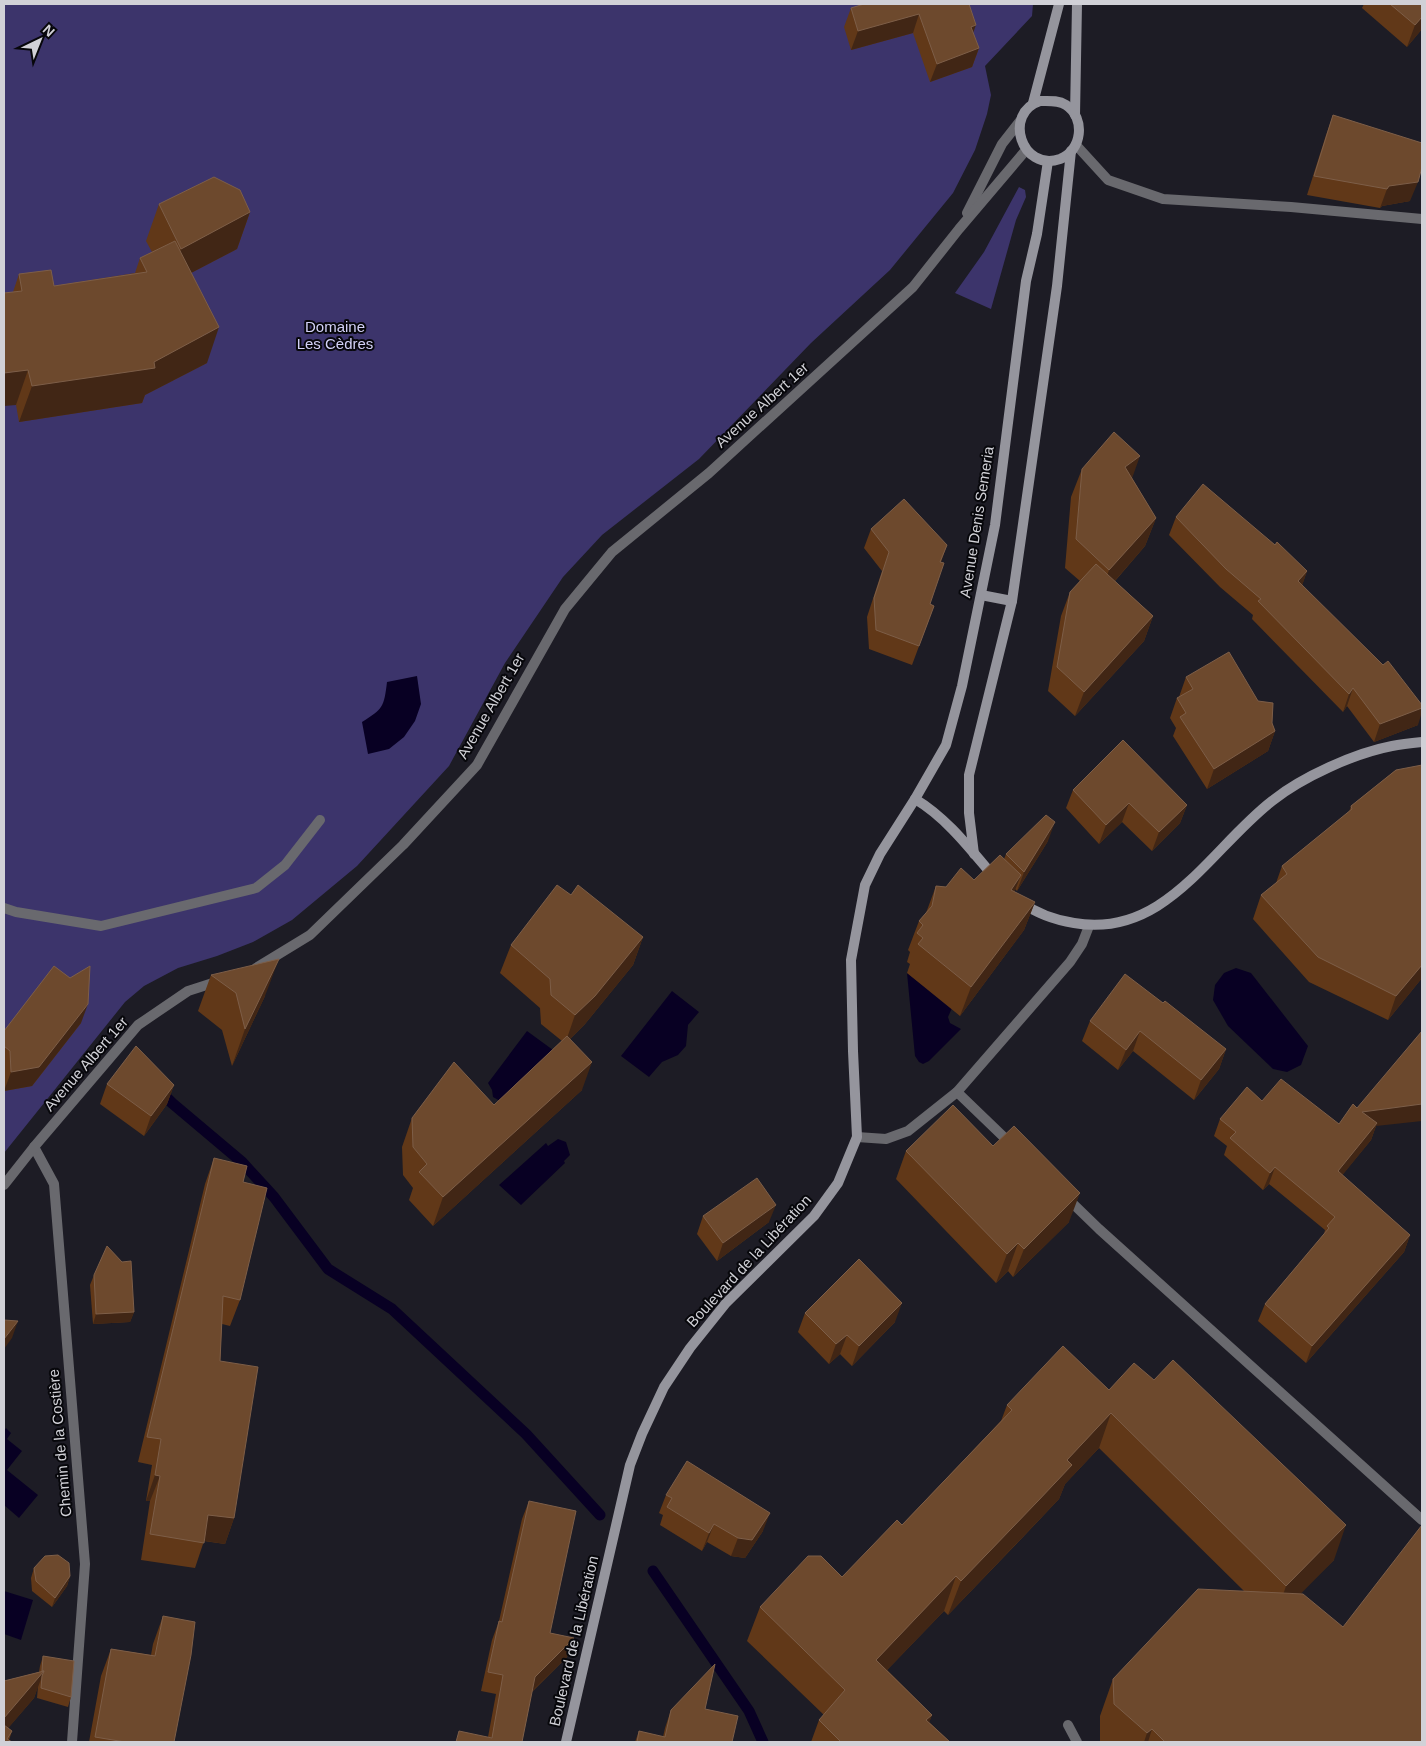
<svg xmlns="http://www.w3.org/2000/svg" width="1426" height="1746" font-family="Arial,sans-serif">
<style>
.green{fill:#3c346b}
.water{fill:#080023}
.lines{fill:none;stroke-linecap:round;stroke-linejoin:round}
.stream{stroke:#080023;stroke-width:11}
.service{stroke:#69696e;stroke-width:10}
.minor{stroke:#69696e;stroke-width:10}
.tertiary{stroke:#69696e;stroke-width:10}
.secondary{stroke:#95959d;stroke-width:10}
.wall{fill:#613818}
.shaded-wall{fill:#412615}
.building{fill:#6d492d;stroke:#7d5e48}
.labels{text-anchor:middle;stroke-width:4;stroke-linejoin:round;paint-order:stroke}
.park-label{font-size:15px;fill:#d3d1f7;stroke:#07070b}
.street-label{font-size:15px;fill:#d1d1d7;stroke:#07070b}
</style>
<rect width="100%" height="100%" fill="#1d1c25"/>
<!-- green -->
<g class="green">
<path d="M4 4H1033L1032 16 985 66 991 95 987 114 975 150 953 193 890 270 811 343 699 459 602 535 563 577 505 663 449 766 357 866 292 920 253 942 217 956 178 968 144 986 125 1002 4 1153Z"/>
<path d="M1019 187 1025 190 1026 197 1016 220 991 309 955 293 984 252Z"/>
</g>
<!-- water -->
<g class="water">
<path d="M417 676 421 704 415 721 404 737 389 749 368 754 362 722C383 709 384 707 387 682Z"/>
<path d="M1236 968 1251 973 1308 1046 1301 1065 1287 1072 1273 1069 1228 1026 1213 1000 1215 985 1224 973Z"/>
<path d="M907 973 952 1008 948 1017 950 1023 961 1029 929 1061 923 1064 919 1062 915 1056Z"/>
<path d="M672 991 699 1012 688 1025 686 1046 678 1055 662 1062 649 1077 621 1056Z"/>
<path d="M527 1031 553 1050 500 1101 493 1097 492 1090 488 1083Z"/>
<path d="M558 1139 566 1142 570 1155 564 1161 565 1163 521 1205 499 1185 546 1143 548 1146Z"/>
<path d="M6 1428 11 1433 7 1439 22 1451 7 1470 38 1495 19 1518 4 1505V1431Z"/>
<path d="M4 1591 33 1600 21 1640 4 1634Z"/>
</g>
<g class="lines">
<!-- stream -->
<g class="stream">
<path d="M159 1090 172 1103 242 1162 274 1197 328 1269 392 1309 526 1434 600 1515"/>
<path d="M653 1571 749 1711 763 1742"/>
</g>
<!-- service -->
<g class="service">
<path d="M1076 145 1108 180 1163 199 1291 207 1422 219"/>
<path d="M4 908 16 912 101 926 256 888 285 865 320 820"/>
<path d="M957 1092 1012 1145"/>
<path d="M34 1147 54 1184 85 1564 72 1742"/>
<path d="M1066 1197 1099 1229 1422 1520"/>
</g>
<!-- minor -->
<g class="minor">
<path d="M857 1137 886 1139 908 1131 957 1092 1070 962 1082 944 1089 926"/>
<path d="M1068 1725 1077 1742"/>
</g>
<!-- tertiary -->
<g class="tertiary">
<path d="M967 213 1002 144 1020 121"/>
<path d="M256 968 310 935 403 845 477 765 565 609 612 552 709 473 913 287 959 229 1026 150"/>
<path d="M4 1185 34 1147 138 1025 188 991 219 981"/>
</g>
<!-- secondary -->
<g class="secondary">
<path d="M1040 101C1049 101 1058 100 1066 105 1086 118 1082 151 1060 159 1021 172 1003 113 1040 101Z"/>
<path d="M1033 103 1059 4"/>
<path d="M1075 115 1077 4"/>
<path d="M981 595 1012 601"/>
<path d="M915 799C947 818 971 850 994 877"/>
<path d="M974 854 969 813V775L1012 601 1057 286 1071 151"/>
<path d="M1021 902C1036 913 1055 920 1074 923 1165 939 1210 849 1272 801 1302 777 1355 753 1392 746 1402 744 1412 743 1422 742"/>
<path d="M566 1742 630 1465 642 1434 664 1387 690 1348 726 1303 814 1216 838 1183 857 1137 853 1051 851 960 865 885 880 854 915 799 946 745 962 686 995 525 1026 281 1037 234 1048 161"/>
</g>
</g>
<!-- wall -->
<g class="wall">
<path d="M969 4 973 34 979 48 972 67 930 82 913 33 851 50 844 27 851 8Z"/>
<path d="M1364 4H1422V29L1407 47 1362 8Z"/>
<path d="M1333 115 1410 201 1382 206 1380 208 1307 195 1326 135Z"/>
<path d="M159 204 250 212 237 249 191 273 207 363 145 395 142 403 19 422 16 405 13 292 19 274 54 286 135 273 140 258 152 252 146 241Z"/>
<path d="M1082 469 1132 478 1156 518 1145 546 1115 581 1153 616 1144 641 1075 716 1048 691 1061 616 1070 592 1080 581 1065 568 1071 497Z"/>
<path d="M1176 517 1275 545 1307 571 1302 585 1418 725 1374 742 1347 706 1343 712 1252 619 1253 615 1220 587 1169 535Z"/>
<path d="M871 529 947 545 941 562 930 604 934 606 912 665 869 649 867 617 882 571 864 548Z"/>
<path d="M1186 677 1272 723 1275 731 1268 751 1207 789 1173 736 1176 728 1170 718 1177 698 1179 697Z"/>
<path d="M1396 770 1422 978 1388 1020 1309 982 1253 919 1261 895 1276 883 1282 866 1349 812 1351 806Z"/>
<path d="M1073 790 1187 805 1180 823 1152 851 1122 822 1099 844 1066 808Z"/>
<path d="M1048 841 1017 891 1015 889 1014 892 1035 902 1024 930 960 1016 907 973 910 964 907 962 910 952 908 950 919 921 926 913 936 886 946 887 974 880 1004 859 1006 854Z"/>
<path d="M571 895 643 937 633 965 585 1024 570 1039 582 1090 433 1226 409 1200 413 1188 403 1175 402 1147 412 1118 494 1105 562 1041 541 1024 540 1008 500 973 511 945Z"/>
<path d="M211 975 265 996 232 1066 222 1030 198 1011Z"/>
<path d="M1163 1003 1226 1049 1219 1069 1194 1100 1133 1051 1118 1070 1082 1041 1090 1021Z"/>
<path d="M81 1023 32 1086 4 1091V1031Z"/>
<path d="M107 1084 174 1085 167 1104 144 1136 100 1104Z"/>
<path d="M1262 1101 1339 1124 1376 1126 1371 1140 1342 1175 1410 1235 1404 1252 1306 1363 1258 1321 1265 1304 1324 1234 1325 1230 1269 1184 1263 1190 1224 1155 1227 1146 1214 1136 1220 1119Z"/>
<path d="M993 1146 1069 1222 1013 1277 1008 1271 996 1283 896 1179 906 1151Z"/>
<path d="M214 1158 243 1182 240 1300 230 1326 222 1324 220 1361 234 1518 225 1544 204 1541 195 1568 141 1560 150 1501H146L152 1465 138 1462 205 1184Z"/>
<path d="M703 1216 769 1222 717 1261 697 1234Z"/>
<path d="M94 1275 134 1312 130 1322 93 1324 90 1285Z"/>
<path d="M805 1313 895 1322 852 1366 840 1354 829 1364 798 1332Z"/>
<path d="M1109 1390 1334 1560 1299 1594 1422 1742H1102L1100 1741V1716L1113 1679 1244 1591 1099 1448 1065 1484 1059 1499 1024 1536 948 1615 944 1611 887 1670 932 1715 929 1722 950 1742H811L819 1720 824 1715 747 1641 760 1607 842 1577 902 1525 1001 1421 1007 1405Z"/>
<path d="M666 1495 763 1531 745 1558 731 1556 707 1542 702 1551 660 1525 663 1515 659 1513Z"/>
<path d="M529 1501 550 1633 574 1638 567 1657 532 1692 522 1742 488 1737 496 1694 481 1691 492 1640 499 1621 522 1519Z"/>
<path d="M34 1568 70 1576 67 1586 52 1607 32 1591 31 1578Z"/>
<path d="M163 1616 174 1742H89L101 1676 111 1649 151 1655 153 1644Z"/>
<path d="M43 1656 71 1697 68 1707 37 1698 38 1686 34 1698 8 1728 12 1731 9 1740 4 1742V1681L39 1672 40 1666Z"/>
<path d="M705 1709 732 1742H635L639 1731 663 1737 665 1728 671 1710Z"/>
</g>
<!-- shaded-wall -->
<g class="shaded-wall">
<path d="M919 14 913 33 851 50 858 31Z"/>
<path d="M1422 17V29L1407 47 1415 25Z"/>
<path d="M976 25 969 44 971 27Z"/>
<path d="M979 48 972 67 930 82 937 64Z"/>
<path d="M1418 182 1410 201 1382 206 1380 208 1387 189 1389 186Z"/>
<path d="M250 212 237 249 168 285 181 249Z"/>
<path d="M219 327 207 363 145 395 142 403 19 422 32 386 154 362Z"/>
<path d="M28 370 16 405 4 406V373Z"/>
<path d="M1140 456 1130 484 1125 467Z"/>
<path d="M1156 518 1145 546 1099 599 1109 570Z"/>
<path d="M1307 571 1301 589 1298 581Z"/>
<path d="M1153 616 1144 641 1075 716 1084 692Z"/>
<path d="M1353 688 1347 706 1343 712 1349 694Z"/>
<path d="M1422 708V712L1418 725 1374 742 1380 724Z"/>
<path d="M1275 731 1268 751 1207 789 1214 769Z"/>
<path d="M1129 803 1122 822 1099 844 1106 825Z"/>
<path d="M1187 805 1180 823 1152 851 1159 832Z"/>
<path d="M1055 822 1048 841 1017 891 1024 872Z"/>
<path d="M1021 875 1010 903 1011 890Z"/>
<path d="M1035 902 1024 930 960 1016 971 987Z"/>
<path d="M643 937 633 965 585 1024 565 1044 575 1015Z"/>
<path d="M279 959 265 996 232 1066 245 1029Z"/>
<path d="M1422 965V978L1388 1020 1396 996Z"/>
<path d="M88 1004 81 1023 32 1086 4 1091 11 1072Z"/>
<path d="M1140 1031 1133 1051 1118 1070 1126 1050Z"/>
<path d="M1226 1049 1219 1069 1194 1100 1201 1080Z"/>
<path d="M592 1062 582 1090 433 1226 443 1197Z"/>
<path d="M174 1085 167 1104 144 1136 151 1116Z"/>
<path d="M1422 1104V1121L1376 1126 1371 1140 1332 1188 1362 1112Z"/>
<path d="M1275 1167 1269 1184 1263 1190 1270 1173Z"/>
<path d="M1080 1193 1069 1222 1013 1277 1024 1249Z"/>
<path d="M776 1205 769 1222 717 1261 723 1243Z"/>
<path d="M1410 1235 1404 1252 1306 1363 1312 1346Z"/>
<path d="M1018 1243 1008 1271 996 1283 1007 1254Z"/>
<path d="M902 1303 895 1322 852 1366 859 1346Z"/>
<path d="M134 1312 130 1322 93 1324 96 1314Z"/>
<path d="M18 1321 12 1338 4 1349V1339Z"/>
<path d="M847 1335 840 1354 829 1364 836 1344Z"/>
<path d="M1111 1413 1099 1448 1065 1484 1059 1499 948 1615 961 1581 1067 1460Z"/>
<path d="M155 1475 160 1476 150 1501H146Z"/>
<path d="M770 1513 763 1531 745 1558 731 1556 738 1538Z"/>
<path d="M208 1515 234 1518 225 1544 199 1540Z"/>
<path d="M714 1524 707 1542 702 1551 709 1533Z"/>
<path d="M1346 1525 1334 1560 1274 1621 1286 1586Z"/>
<path d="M70 1576 67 1586 52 1607 55 1598Z"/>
<path d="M956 1576 944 1611 864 1694 876 1660Z"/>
<path d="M574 1638 567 1657 528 1695 535 1677Z"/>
<path d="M44 1671 34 1698 4 1733V1718Z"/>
<path d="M932 1715 922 1742 926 1720Z"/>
<path d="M1152 1729 1148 1742H1144L1147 1733Z"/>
</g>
<!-- building -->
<g class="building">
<path d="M864 4H969L976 25 971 27 979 48 937 64 919 14 858 31 851 8Z"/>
<path d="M1390 4H1422V17L1415 25Z"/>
<path d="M1333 115 1422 143V167L1418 182 1389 186 1387 189 1314 176Z"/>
<path d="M214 177 240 190 250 212 181 249 159 204Z"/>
<path d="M175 241 219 327 154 362 155 368 32 386 28 370 4 373V293L22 291 19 274 51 270 54 286 147 272 140 258Z"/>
<path d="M1114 432 1140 456 1125 467 1156 518 1109 570 1076 539 1082 469Z"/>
<path d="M1203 484 1275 545 1277 542 1307 571 1298 581 1383 665 1388 661 1422 705V708L1380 724 1353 688 1349 694 1258 601 1261 599 1226 569 1176 517Z"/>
<path d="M904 499 947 545 940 562 944 563 930 604 934 606 919 646 876 630 874 598 889 552 871 529Z"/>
<path d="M1096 564 1153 616 1084 692 1057 667 1070 592Z"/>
<path d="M1229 652 1258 701 1273 703 1272 723 1275 731 1214 769 1180 717 1186 713 1177 698 1193 689 1186 677Z"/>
<path d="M1123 740 1187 805 1159 832 1129 803 1106 825 1073 790Z"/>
<path d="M1422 765V965L1396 996 1318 957 1261 895 1287 874 1282 866 1352 809 1351 806 1396 770Z"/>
<path d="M1046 815 1055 822 1024 872 1006 854Z"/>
<path d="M1000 855 1021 875 1011 890 1035 902 971 987 918 944 923 938 917 933 923 925 919 921 932 906 936 886 946 887 961 868 974 880Z"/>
<path d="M557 885 571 895 578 885 643 937 595 996 575 1015 551 995 550 979 511 945Z"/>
<path d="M279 959 245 1029 236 993 211 975Z"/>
<path d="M54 966 70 978 90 966 88 1004 39 1067 11 1072 10 1051 4 1046V1031Z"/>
<path d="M1125 974 1163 1003 1165 1001 1226 1049 1201 1080 1140 1031 1126 1050 1090 1021Z"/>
<path d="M1422 1031V1104L1362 1112 1377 1123 1338 1171 1410 1235 1312 1346 1265 1304 1329 1228 1327 1226 1335 1217 1275 1167 1270 1173 1230 1138 1236 1132 1220 1119 1247 1087 1262 1101 1281 1079 1339 1124 1353 1104 1357 1108Z"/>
<path d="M567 1036 592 1062 443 1197 419 1172 427 1164 413 1147 412 1118 454 1062 494 1105Z"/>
<path d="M136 1046 174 1085 151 1116 107 1084Z"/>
<path d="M953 1105 993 1146 1014 1126 1080 1193 1024 1249 1018 1243 1007 1254 906 1151Z"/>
<path d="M214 1158 247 1166 243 1182 267 1188 240 1300 223 1296 220 1361 258 1367 234 1518 208 1515 204 1543 150 1534 160 1476 155 1475 161 1439 147 1437Z"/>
<path d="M757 1178 776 1205 723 1243 703 1216Z"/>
<path d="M107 1246 122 1262 131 1261 134 1312 96 1314 94 1275Z"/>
<path d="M859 1259 902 1303 859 1346 847 1335 836 1344 805 1313Z"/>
<path d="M4 1320 18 1321 4 1339Z"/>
<path d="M1063 1346 1109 1390 1134 1363 1154 1380 1173 1360 1346 1525 1286 1586 1111 1413 1067 1460 1072 1465 1037 1502 961 1581 956 1576 876 1660 932 1715 926 1720 950 1742H841L819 1720 845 1690 760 1607 808 1556H821L842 1577 897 1520 902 1525 1012 1410 1007 1405Z"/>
<path d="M687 1461 770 1513 752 1540 738 1538 714 1524 709 1533 667 1507 672 1498 666 1495Z"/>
<path d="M529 1501 576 1511 550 1633 574 1638 535 1677 522 1742H456L459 1731 492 1738 503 1675 488 1672 499 1621 502 1622Z"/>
<path d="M1422 1525V1740L1421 1742H1165L1152 1729 1147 1733 1114 1704 1113 1679 1198 1589 1303 1594 1343 1627Z"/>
<path d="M58 1555 69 1563 70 1576 55 1598 36 1581 34 1568 45 1556Z"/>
<path d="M163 1616 195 1622 191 1655 174 1742H125L95 1737 111 1649 155 1656Z"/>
<path d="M43 1656 74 1661 71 1697 41 1688 42 1676 44 1671H42Z"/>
<path d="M715 1664 705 1709 738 1716 732 1742H637L639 1731 665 1737 671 1710Z"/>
<path d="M44 1671 4 1718V1681Z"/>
<path d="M4 1725 12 1731 7 1739 12 1742H4Z"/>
</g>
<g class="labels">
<!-- park labels -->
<g class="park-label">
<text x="335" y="332">Domaine<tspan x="335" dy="17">Les Cèdres</tspan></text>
</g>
<!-- street labels -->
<g class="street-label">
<text transform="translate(762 405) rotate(-42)" y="5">Avenue Albert 1er</text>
<text transform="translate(977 522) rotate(-81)" y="5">Avenue Denis Semeria</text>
<text transform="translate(491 706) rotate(-60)" y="5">Avenue Albert 1er</text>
<text transform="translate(86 1064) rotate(-49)" y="5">Avenue Albert 1er</text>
<text transform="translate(749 1261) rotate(-47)" y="5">Boulevard de la Libération</text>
<text transform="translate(60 1443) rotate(-95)" y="5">Chemin de la Costière</text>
<text transform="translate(574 1641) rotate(-77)" y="5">Boulevard de la Libération</text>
</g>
</g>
<!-- border -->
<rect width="1426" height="1746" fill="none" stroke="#d1d1d7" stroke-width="10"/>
<!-- north arrow -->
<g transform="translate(40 40) rotate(43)" stroke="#07070b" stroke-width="4" paint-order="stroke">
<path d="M0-4L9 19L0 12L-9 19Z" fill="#d1d1d7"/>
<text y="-8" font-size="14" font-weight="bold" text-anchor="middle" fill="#d1d1d7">N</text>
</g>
</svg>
